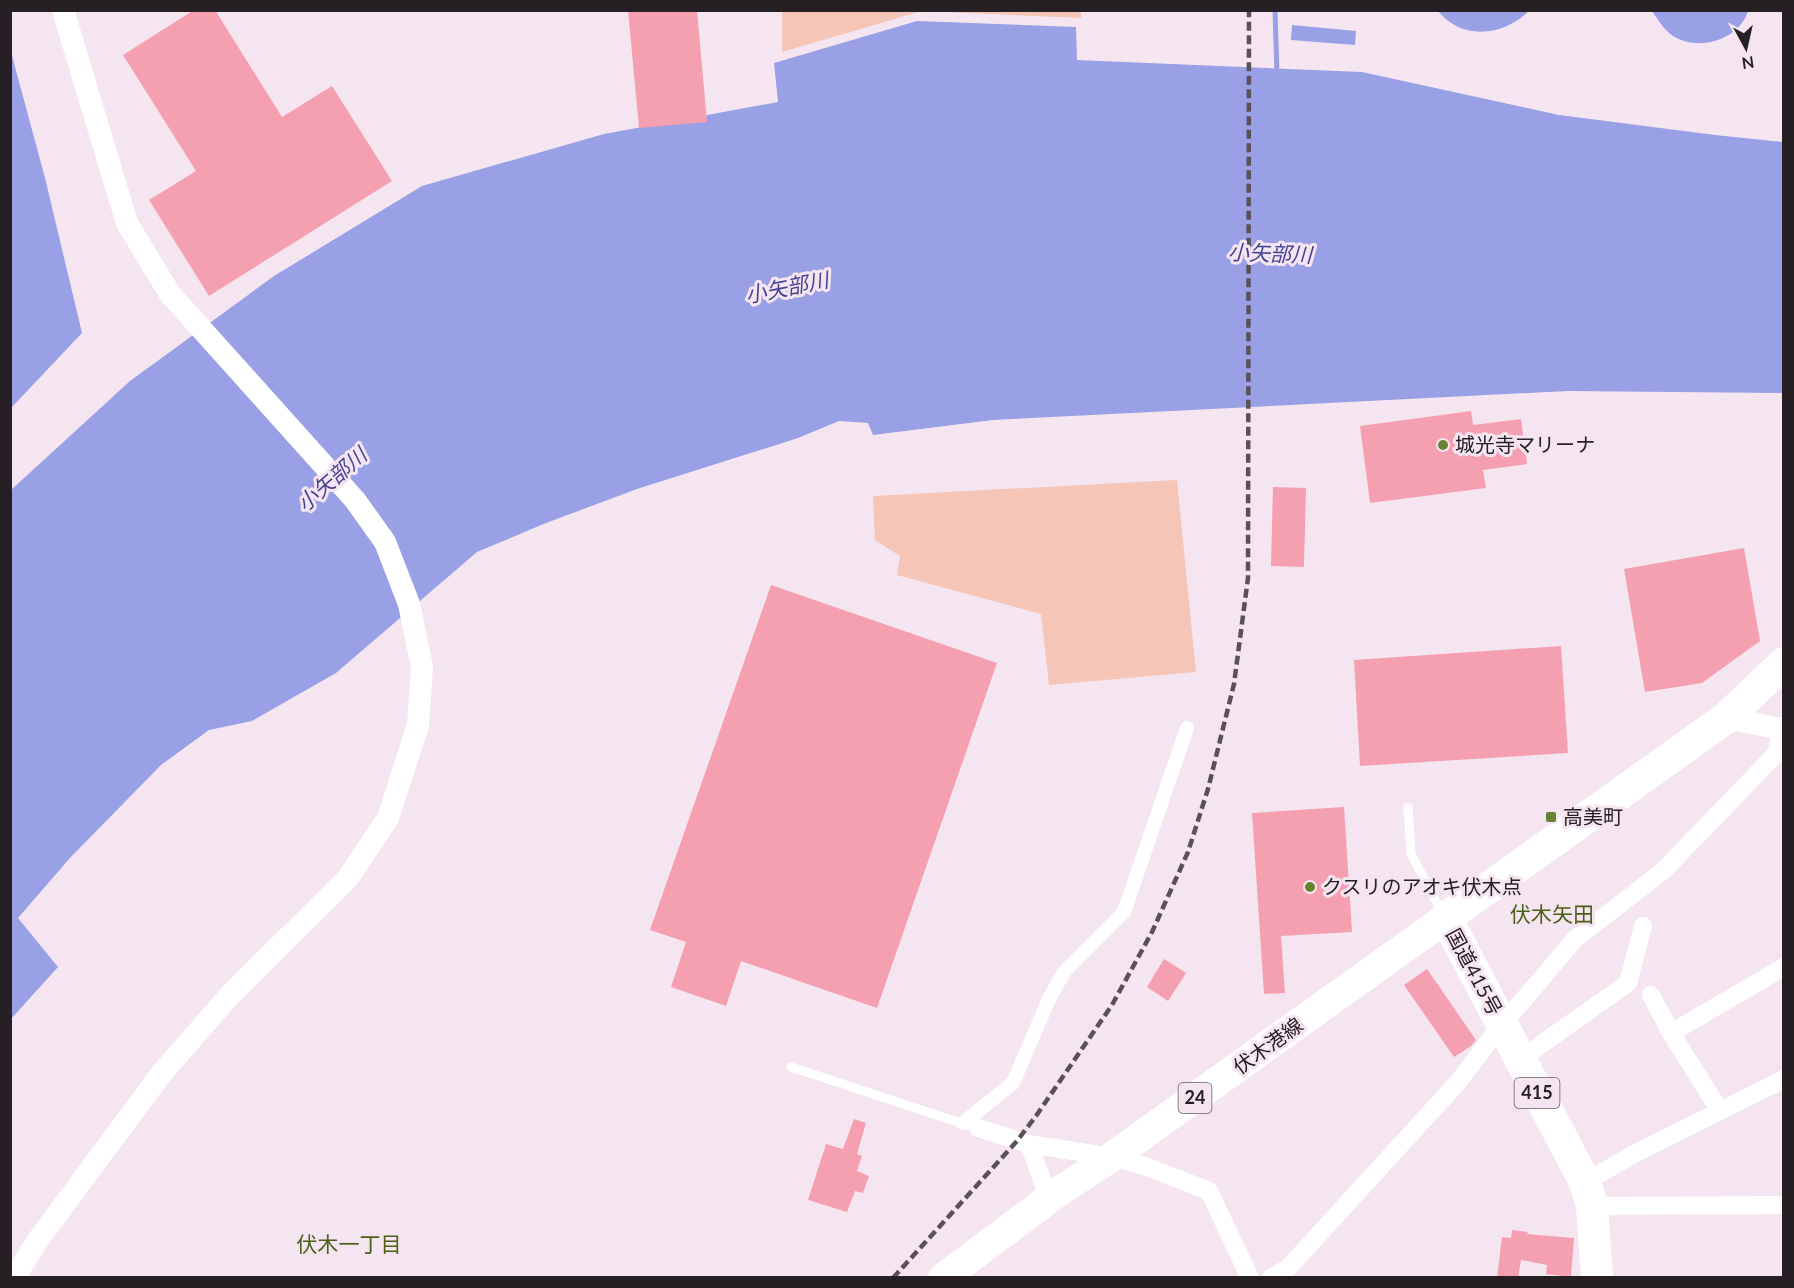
<svg xmlns="http://www.w3.org/2000/svg" width="1794" height="1288" font-family="Lato,'Noto Sans JP',sans-serif">
<style>
.green{fill:#f5c5b7}
.water{fill:#99a0e6}
.lines{fill:none;stroke-linecap:round;stroke-linejoin:round}
.stream{stroke:#99a0e6;stroke-width:5}
.building{fill:#f5a0b1}
.service{stroke:#fff;stroke-width:9}
.pedestrian{stroke:#fff;stroke-width:14}
.minor{stroke:#fff;stroke-width:18}
.tertiary{stroke:#fff;stroke-width:22}
.primary{stroke:#fff;stroke-width:30}
.trunk{stroke:#fff;stroke-width:32}
.rail{stroke:#595157;stroke-width:4.5;stroke-dasharray:9 4.5;stroke-linecap:butt}
.poi-dot{fill:#698133;stroke:#f5e5f0;stroke-width:2}
.labels{text-anchor:middle;stroke-width:6;stroke-linejoin:round;paint-order:stroke}
.shield{fill:#f5e5f0;stroke:#645b61;stroke-width:1.5}
.shield-label{font-size:18px;font-weight:bold;fill:#262024}
.poi-label{font-size:20px;fill:#262024;stroke:#f5e5f0;text-anchor:start}
.street-label{font-size:20px;fill:#262024;stroke:#f5e5f0}
.water-label{font-size:21px;font-style:italic;fill:#434496;stroke:#f5e5f0}
.neighbourhood-label{font-size:21px;fill:#4b5f17;stroke:#f5e5f0}
</style>
<rect width="100%" height="100%" fill="#f5e5f0"/>
<!-- green -->
<g class="green">
<path d="M1081 10V18L922 11V10Z"/>
<path d="M782 11 922 10V11L782 52Z"/>
<path d="M1177 480 1196 672 1049 685 1041 614 897 575 900 556 875 540 873 496Z"/>
</g>
<!-- water -->
<g class="water">
<path d="M1438 11H1529C1504 36 1462 41 1438 11Z"/>
<path d="M1652 11H1748C1739 40 1699 52 1673 36 1664 30 1658 20 1652 11Z"/>
<path d="M917 21 1076 27 1077 60 1362 72 1559 115 1715 135 1783 142V393L1568 391 993 420 873 435 868 423 839 421 798 438 637 489 546 523 477 552 336 673 252 721 209 730 161 765 69 859 18 918 58 967 11 1019V490L130 381 274 276 422 186 604 134 778 102 774 63Z"/>
<path d="M1292 25 1356 31 1355 45 1291 40Z"/>
<path d="M11 52 45 178 82 333 11 408Z"/>
</g>
<g class="lines">
<!-- stream -->
<path class="stream" d="M1275 10 1277 75"/>
</g>
<!-- building -->
<g class="building">
<path d="M194 10H215L282 117 332 86 392 181 209 296 149 200 196 171 123 55Z"/>
<path d="M628 10H697L707 122 639 128Z"/>
<path d="M1471 411 1473 425 1521 419 1527 464 1483 470 1486 488 1370 503 1360 426Z"/>
<path d="M1273 487 1306 488 1304 567 1271 566Z"/>
<path d="M1744 548 1760 641 1702 683 1645 692 1624 569Z"/>
<path d="M771 585 997 663 877 1008 741 961 726 1006 671 987 686 942 650 930Z"/>
<path d="M1561 646 1568 753 1360 766 1354 660Z"/>
<path d="M1344 807 1352 932 1281 936 1285 993 1264 994 1252 813Z"/>
<path d="M1164 959 1186 973 1168 1001 1147 987Z"/>
<path d="M1427 969 1476 1040 1471 1046 1454 1057 1404 985Z"/>
<path d="M854 1119 866 1123 857 1154 862 1156 857 1171 869 1176 863 1193 855 1191 847 1212 808 1200 826 1144 843 1149Z"/>
<path d="M1512 1230 1528 1232 1527 1234 1574 1238 1571 1277 1546 1274 1547 1265 1521 1260 1518 1278H1497L1502 1237 1511 1238Z"/>
</g>
<g class="lines">
<!-- service -->
<g class="service">
<path d="M1408 808 1411 854 1443 914"/>
<path d="M791 1067 967 1125"/>
</g>
<!-- pedestrian -->
<path class="pedestrian" d="M963 1123 1013 1083 1049 999 1064 972 1124 912 1187 728"/>
<!-- minor -->
<g class="minor">
<path d="M1651 995 1671 1033 1720 1111"/>
<path d="M1671 1033 1784 967"/>
<path d="M1519 1060 1628 983 1643 926"/>
<path d="M978 1128 1029 1144 1112 1157 1145 1166 1209 1191 1250 1278"/>
<path d="M1029 1144 1049 1199"/>
<path d="M1585 1182 1638 1152 1784 1079"/>
<path d="M1592 1206 1784 1205"/>
<path d="M1271 1278 1288 1268 1460 1080 1491 1038 1575 939 1663 871 1776 754 1782 729"/>
</g>
<!-- tertiary -->
<g class="tertiary">
<path d="M1726 718 1782 729 1784 728"/>
<path d="M14 1278 38 1240 161 1074 231 994 348 878 388 818 418 725 422 667 409 604 385 542 355 500 170 294 127 223 63 10"/>
</g>
<!-- primary -->
<path class="primary" d="M943 1278 1058 1192 1112 1157 1446 918"/>
<!-- trunk -->
<path class="trunk" d="M1597 1278 1592 1206 1585 1182 1446 918 1726 718 1784 663"/>
<!-- rail -->
<path class="rail" d="M893 1278 1017 1141 1036 1116 1112 1005 1152 932 1188 852 1208 789 1234 684 1248 578 1249 10"/>
</g>
<!-- markers -->
<g class="poi-dot">
<circle cx="1443" cy="445" r="6"/>
<rect x="1545" y="811" width="12" height="12" rx="3"/>
<circle cx="1310" cy="887" r="6"/>
</g>
<g class="labels">
<!-- shield labels -->
<g class="shield">
<rect x="1514.5" y="1078" width="45" height="30" rx="4.5"/>
<rect x="1178.5" y="1083" width="33" height="30" rx="4.5"/>
</g>
<g class="shield-label">
<text x="1537" y="1099">415</text>
<text x="1195" y="1104">24</text>
</g>
<!-- poi labels -->
<g class="poi-label">
<text x="1455" y="452">城光寺マリーナ</text>
<text x="1563" y="824">高美町</text>
<text x="1322" y="894">クスリのアオキ伏木点</text>
</g>
<!-- street labels -->
<g class="street-label">
<text transform="translate(1474 972) rotate(62)" y="7">国道415号</text>
<text transform="translate(1268 1046) rotate(-36)" y="7">伏木港線</text>
</g>
<!-- water labels -->
<g class="water-label">
<text transform="translate(1270 254) rotate(2)" y="7">小矢部川</text>
<text transform="translate(787 288) rotate(-11)" y="7">小矢部川</text>
<text transform="translate(332 480) rotate(-41)" y="7">小矢部川</text>
</g>
<!-- neighbourhood labels -->
<g class="neighbourhood-label">
<text x="1552" y="922">伏木矢田</text>
<text x="349" y="1252">伏木一丁目</text>
</g>
</g>
<!-- border -->
<rect width="1794" height="1288" fill="none" stroke="#262024" stroke-width="24"/>
<!-- north arrow -->
<g transform="translate(1746 48) rotate(172)" stroke="#f5e5f0" stroke-width="4.5" paint-order="stroke">
<path d="M0-4.5L10 22L0 15L-10 22Z" fill="#262024"/>
<text y="-9" font-size="16" font-weight="bold" text-anchor="middle" fill="#262024">N</text>
</g>
</svg>
